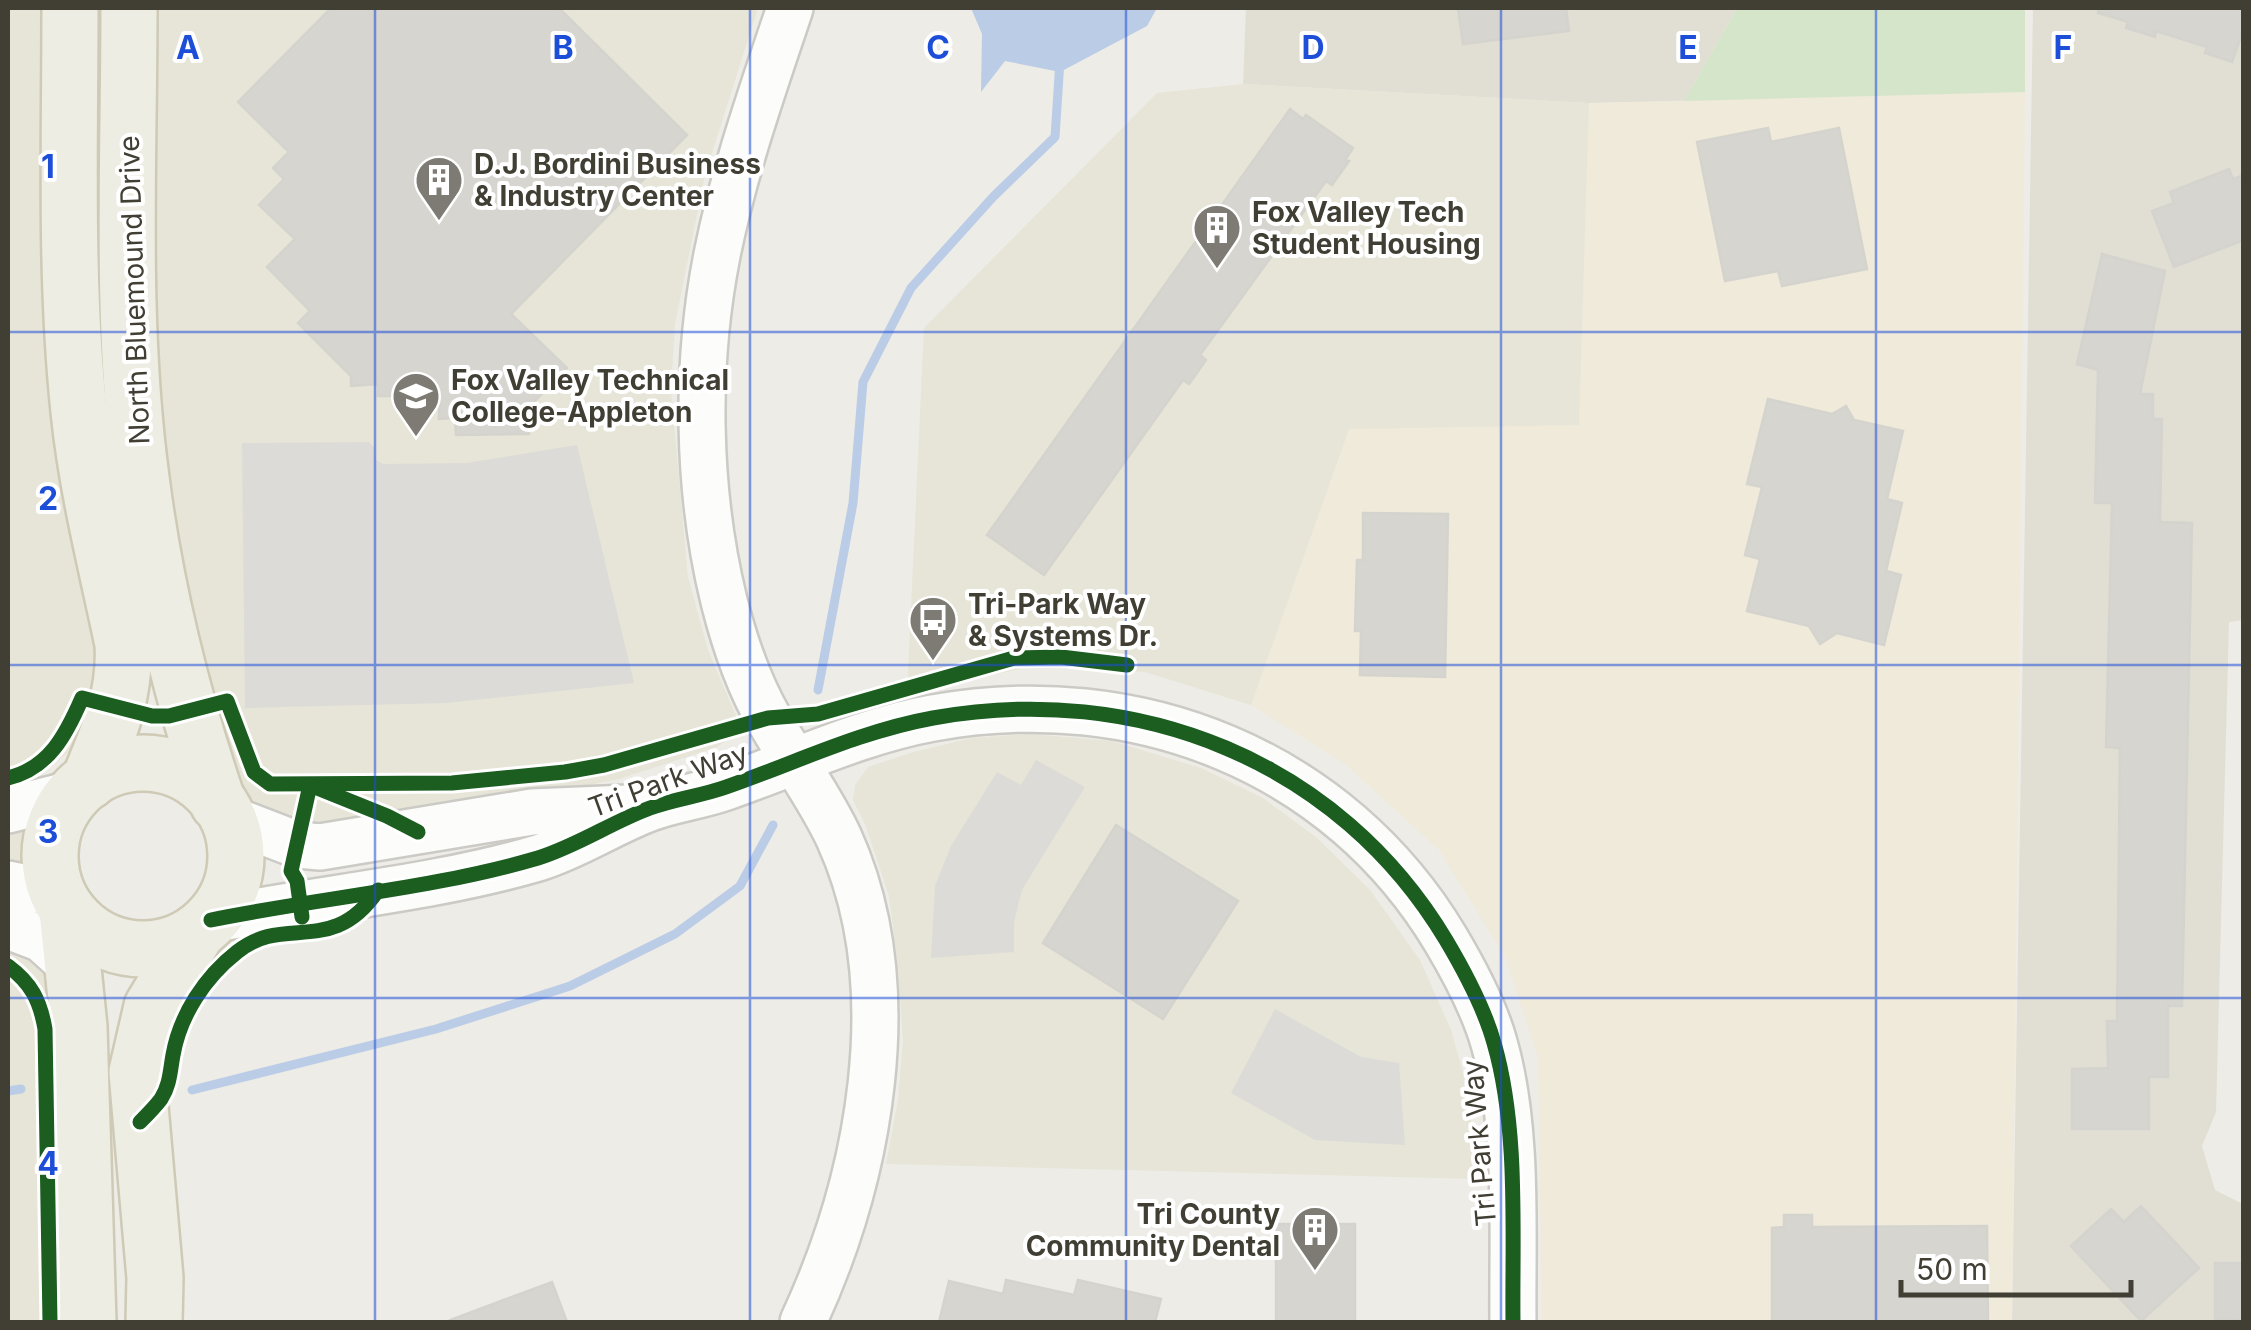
<svg xmlns="http://www.w3.org/2000/svg" width="2251" height="1330" font-family="Inter,sans-serif">
<style>
.residential{fill:#e1dfd4}
.commercial{fill:#efeada}
.education{fill:#e7e5d7}
.green{fill:#d5e5c9}
.parking{fill:#dcdbd7}
.water{fill:#bbcce7}
.lines{fill:none;stroke-linecap:round;stroke-linejoin:round}
.stream{stroke:#bbcce7;stroke-width:9}
.building{fill:#d6d5cf;stroke:#d5d3cd;stroke-width:2.5}
.minor-casing{stroke:#cbcac4;stroke-width:50}
.major-casing{stroke:#cecab6;stroke-width:60}
.minor{stroke:#fcfcfb;stroke-width:45}
.major{stroke:#eeede3;stroke-width:55}
.cycleway-casing{stroke:#fff;stroke-width:21}
.cycleway{stroke:#1b5e20;stroke-width:15}
.grid{fill:none;stroke:#1d4ed8;stroke-width:2.5;stroke-opacity:0.55}
.labels{text-anchor:middle;stroke-width:8;stroke-linejoin:round;paint-order:stroke}
.poi-label{font-size:28px;font-weight:bold;fill:#413e34;stroke:#fff;text-anchor:start}
.street-label{font-size:28px;fill:#413e34;stroke:#fff}
.grid-label{font-size:32px;text-anchor:middle;font-weight:bold;fill:#1d4ed8;stroke:#fff;stroke-width:8;stroke-linejoin:round;paint-order:stroke}
</style>
<rect width="100%" height="100%" fill="#edece7"/>
<!-- residential -->
<g class="residential">
<path d="M1246 8H1737L1684 101 1589 103 1243 84Z"/>
<path d="M2033 8H2243L2244 620 2229 622 2216 1112 2202 1146 2215 1190 2243 1204V1322H2012Z"/>
</g>
<!-- commercial -->
<path class="commercial" d="M2025 92 2012 1322H1542L1538 1057 1505 957 1439 850 1345 764 1251 705 1349 428 1579 425 1589 103Z"/>
<!-- education -->
<g class="education">
<path d="M8 8H46L104 657 92 713 71 750 32 784 39 965 56 993 62 1322H8Z"/>
<path d="M146 8H758L705 175 675 324 671 391 688 577 708 650 736 716 733 736 717 747 619 779 479 806 330 828 289 822 256 804 240 784 181 593 151 361Z"/>
<path d="M1243 84 1589 103 1579 425 1349 429 1251 705 1145 672 1039 665 907 694 924 328 1157 93Z"/>
<path d="M1030 734 1112 741 1201 768 1263 798 1317 838 1370 890 1420 960 1451 1030 1468 1090 1477 1179 886 1164 898 1100 903 1041 898 966 889 896 865 824 853 800 855 785 868 767 910 753 972 738Z"/>
</g>
<!-- green -->
<path class="green" d="M1737 8H2025V92L1684 101Z"/>
<!-- parking -->
<g class="parking">
<path d="M369 442 374 447 376 460 383 464 467 463 577 445 634 683 446 703 245 708 242 443Z"/>
<path d="M1036 760 1085 787 1022 890 1014 922V952L931 958 935 886 951 846 997 772 1021 785Z"/>
<path d="M1275 1009 1361 1057 1399 1063 1405 1145 1315 1140 1231 1093Z"/>
</g>
<!-- water -->
<path class="water" d="M971 8H1157L1147 26 1060 72 1005 61 981 92 982 34Z"/>
<g class="lines">
<!-- stream -->
<g class="stream">
<path d="M818 690 853 503 863 382 911 288 993 197 1055 137 1060 60"/>
<path d="M192 1090 436 1029 570 986 675 934 740 886 773 825"/>
<path d="M8 1091 21 1089"/>
</g>
</g>
<!-- building -->
<g class="building">
<path d="M331 8H559L687 135 511 314 567 368 530 406 529 434 456 435 455 418 439 419V401L422 402 423 396H378V384L351 386V376L298 323 310 311 267 267 295 239 259 205 284 179 273 168 289 152 238 102Z"/>
<path d="M1458 8H1566L1569 31 1463 44Z"/>
<path d="M2099 8H2244V28L2232 62 2205 53 2207 47 2156 31 2155 37 2126 28 2128 22 2098 13Z"/>
<path d="M1290 109 1303 119 1306 115 1353 148 1345 160 1349 161 1332 185 1326 181 1200 355 1206 360 1189 384 1183 380 1044 575 987 535Z"/>
<path d="M1768 128 1771 142 1839 128 1867 269 1782 286 1778 271 1725 281 1697 142Z"/>
<path d="M2229 169 2233 179 2244 175V240L2174 267 2152 211 2174 203 2170 192Z"/>
<path d="M2102 254 2165 271 2140 394H2153V419H2162L2160 522 2192 523 2182 1006H2168V1077H2149V1129H2072V1069L2108 1068 2107 1021H2117L2120 748 2106 747 2112 503H2095L2098 370 2077 364Z"/>
<path d="M1768 399 1832 414 1846 406 1854 420 1903 431 1887 499 1902 503 1886 571 1901 575 1884 645 1837 633 1820 644 1809 626 1747 611 1760 559 1745 555 1762 487 1747 484Z"/>
<path d="M1363 513 1448 514 1445 677 1360 675 1361 631H1355L1357 560H1363Z"/>
<path d="M1116 825 1238 901 1163 1019 1043 943Z"/>
<path d="M2141 1206 2199 1268 2141 1321 2071 1246 2111 1209 2124 1222Z"/>
<path d="M1784 1215H1812V1227L1987 1226 1988 1322H1772V1228L1784 1227Z"/>
<rect x="1276" y="1224" width="79" height="98"/>
<path d="M2215 1263H2244V1320L2215 1319Z"/>
<path d="M1006 1280 1074 1295 1078 1280 1161 1299 1155 1322H939L949 1281 1003 1294Z"/>
<path d="M552 1282 567 1322H450V1320Z"/>
</g>
<g class="lines">
<!-- minor casing -->
<g class="minor-casing">
<g id="minor">
<path d="M790 8C763 89 734 170 717 255 695 366 697 491 724 601 734 641 749 685 770 721 792 760 820 797 839 838 907 988 869 1180 803 1322"/>
<path d="M8 810 75 793"/>
<path d="M228 818 298 845 320 847 532 812 628 808"/>
<path d="M8 884 58 894"/>
<path d="M211 920C319 898 432 889 538 858 577 846 612 822 650 808 674 799 701 796 726 787 795 763 861 731 933 718 1137 681 1339 761 1446 940 1465 972 1484 1007 1494 1043 1519 1129 1512 1234 1513 1322"/>
<path d="M8 926 42 939 73 967"/>
</g>
</g>
<!-- major casing -->
<g class="major-casing">
<g id="major">
<path d="M70 8C70 142 65 278 79 411 87 490 107 567 123 644 126 695 108 735 89 781"/>
<path d="M129 8C129 163 120 323 141 478 155 589 182 697 218 803"/>
<circle cx="143" cy="856" r="93"/>
<path d="M67 910 79 1027 88 1322"/>
<path d="M154 1322 155 1278 137 1072 152 1007 197 932"/>
</g>
</g>
<!-- minor -->
<use href="#minor" class="minor"/>
<!-- major -->
<use href="#major" class="major"/>
<!-- cycleway casing -->
<g class="cycleway-casing">
<g id="cycleway">
<path d="M8 778C49 768 66 735 82 698L152 716H169L227 701 254 772 270 784 452 783 565 772 604 765 768 718 818 714 1014 658 1061 657 1127 665"/>
<path d="M302 917 297 881 291 871 310 785 387 816 418 832"/>
<path d="M211 920C319 898 432 889 538 858 577 846 612 822 650 808 674 799 701 796 726 787 795 763 861 731 933 718 1137 681 1339 761 1446 940 1465 972 1484 1007 1494 1043 1519 1129 1512 1234 1513 1322"/>
<path d="M8 966C31 983 40 1000 45 1029L50 1322"/>
<path d="M140 1122C147 1115 155 1107 161 1099 170 1085 170 1071 173 1055 180 1015 205 977 237 952 285 913 332 958 378 890"/>
</g>
</g>
<!-- cycleway -->
<use href="#cycleway" class="cycleway"/>
</g>
<!-- grid -->
<path class="grid" d="M375 8V1322M750 8V1322M1126 8V1322M1501 8V1322M1876 8V1322M8 332H2244M8 665H2244M8 998H2244"/>
<!-- icons -->
<defs>
<g id="building-pin" transform="scale(2.5)"><path d="M0 17L-7.5 6A9.5 9.5 0 1 1 7.5 6Z" fill="#7d7b73" stroke="#fff"/><path d="M-4-6H4V6H1V3H-1V6H-4ZM-2.5-4.3h1.7v1.8h-1.7ZM.8-4.3h1.7v1.8H.8ZM-2.5-1h1.7V.8h-1.7ZM.8-1h1.7V.8H.8Z" fill="#fff"/></g>
<g id="university-pin" transform="scale(2.5)"><path d="M0 17L-7.5 6A9.5 9.5 0 1 1 7.5 6Z" fill="#7d7b73" stroke="#fff"/><path d="M0-5L7-2L0 1L-7-2ZM-4 1L0 2.5L4 1V4Q0 6-4 4Z" fill="#fff"/></g>
<g id="bus-pin" transform="scale(2.5)"><path d="M0 17L-7.5 6A9.5 9.5 0 1 1 7.5 6Z" fill="#7d7b73" stroke="#fff"/><path d="M-5-6H5V4H4V6H2V4H-2V6H-4V4H-5ZM-3.5-4V0h7V-4ZM-3.5 1.2v1.5H-2V1.2ZM2 1.2v1.5H3.5V1.2Z" fill="#fff"/></g>
</defs>
<g fill-rule="evenodd">
<use href="#building-pin" x="439" y="180"/>
<use href="#building-pin" x="1217" y="228"/>
<use href="#university-pin" x="416" y="396"/>
<use href="#bus-pin" x="933" y="620"/>
<use href="#building-pin" x="1315" y="1230"/>
</g>
<g class="labels">
<!-- poi labels -->
<g class="poi-label">
<text x="474" y="174">D.J. Bordini Business<tspan x="474" dy="32">&amp; Industry Center</tspan></text>
<text x="1252" y="222">Fox Valley Tech<tspan x="1252" dy="32">Student Housing</tspan></text>
<text x="451" y="390">Fox Valley Technical<tspan x="451" dy="32">College-Appleton</tspan></text>
<text x="968" y="614">Tri-Park Way<tspan x="968" dy="32">&amp; Systems Dr.</tspan></text>
<text x="1280" y="1224" text-anchor="end">Tri County<tspan x="1280" dy="32">Community Dental</tspan></text>
</g>
<!-- street labels -->
<g class="street-label">
<text transform="translate(134 290) rotate(-92)" y="10">North Bluemound Drive</text>
<text transform="translate(668 780) rotate(-20)" y="10">Tri Park Way</text>
<text transform="translate(1479 1143) rotate(-95)" y="10">Tri Park Way</text>
</g>
</g>
<g class="grid-label">
<text x="188" y="59">A</text>
<text x="563" y="59">B</text>
<text x="938" y="59">C</text>
<text x="1313" y="59">D</text>
<text x="1688" y="59">E</text>
<text x="2063" y="59">F</text>
<text x="48" y="178">1</text>
<text x="48" y="510">2</text>
<text x="48" y="843">3</text>
<text x="48" y="1175">4</text>
</g>
<!-- border -->
<rect width="2251" height="1330" fill="none" stroke="#413e34" stroke-width="20"/>
<!-- scale -->
<path d="M1901 1280v15h230v-15" fill="none" stroke="#413e34" stroke-width="5"/>
<text x="1916" y="1280" font-size="30" fill="#413e34" stroke="#ffffff" stroke-width="8" paint-order="stroke">50 m</text>
</svg>
